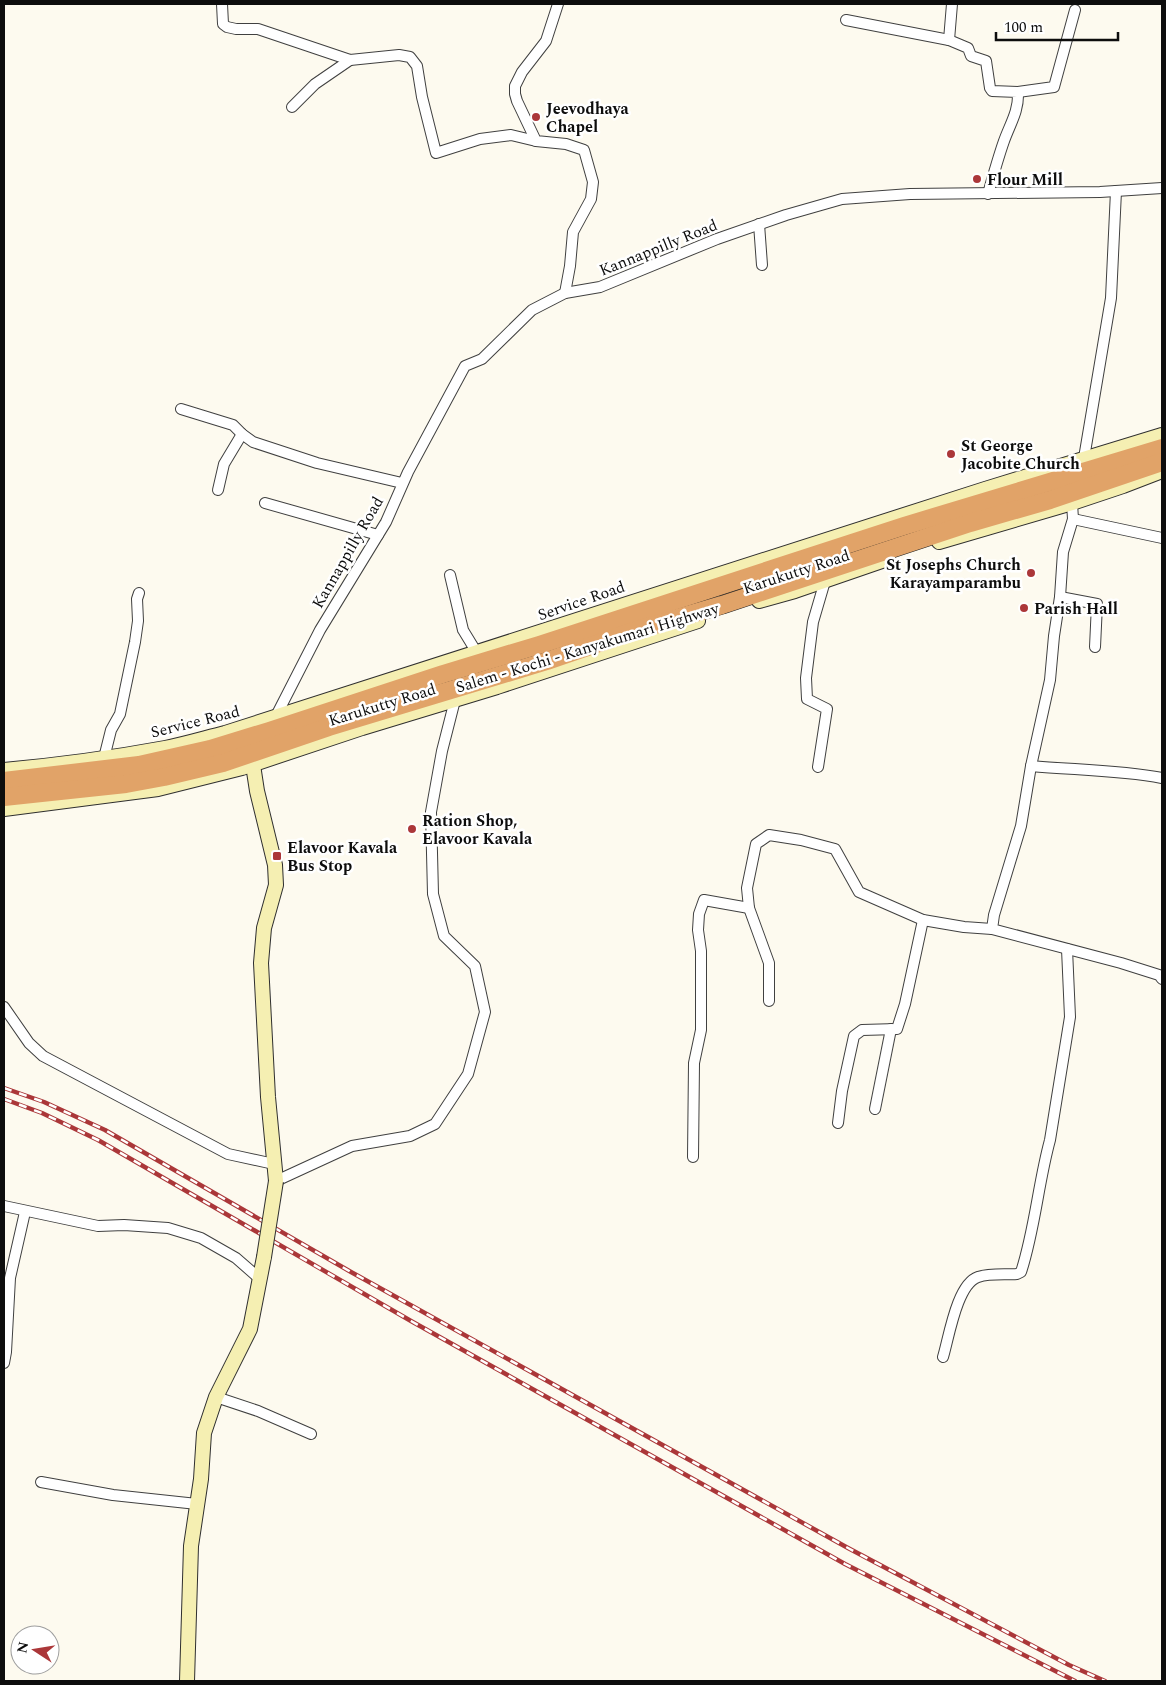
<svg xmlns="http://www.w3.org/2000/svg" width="1166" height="1685" font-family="Spectral,serif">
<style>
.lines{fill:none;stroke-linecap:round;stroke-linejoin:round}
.street-casing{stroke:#404040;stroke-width:12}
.secondary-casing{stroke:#2f2f2f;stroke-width:16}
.highway-casing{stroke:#1e1e1e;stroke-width:19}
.street{stroke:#fff;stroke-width:10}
.secondary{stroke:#f5efb2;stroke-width:14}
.highway{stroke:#e1a368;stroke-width:18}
.rail-casing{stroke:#ab3739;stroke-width:4.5}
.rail{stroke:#fff;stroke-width:2.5;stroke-dasharray:8;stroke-linecap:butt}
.secondary-bridge-casing{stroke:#2f2f2f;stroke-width:16;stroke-linecap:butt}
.secondary-bridge{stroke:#f5efb2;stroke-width:14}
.poi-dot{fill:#ab3739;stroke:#fff;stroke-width:2}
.labels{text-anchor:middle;stroke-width:5;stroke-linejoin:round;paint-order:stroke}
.poi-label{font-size:16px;font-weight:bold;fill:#0d0d0d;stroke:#fff;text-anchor:start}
.street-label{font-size:16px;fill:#0d0d0d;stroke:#fff}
</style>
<rect width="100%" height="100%" fill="#fdfaef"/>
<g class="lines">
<!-- street casing -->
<g class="street-casing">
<g id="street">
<path d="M222 4 223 24 227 27 236 29H258L350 60 399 55 410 57 417 66 422 97 436 153 480 139 511 135 536 141"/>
<path d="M558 4 546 41 522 72 515 86V94L517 101 536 141 566 144 584 150 593 182 591 199 573 232 570 266 565 293"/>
<path d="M952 4 949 40 968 48 971 56 986 61 990 88 992 91 1018 92C1019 111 1010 124 1004 141 998 158 993 176 988 194"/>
<path d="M846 20 949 40"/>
<path d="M1018 92 1054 87 1075 10"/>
<path d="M292 107 315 84 350 60"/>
<path d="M759 224 762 265"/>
<path d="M181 409 233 425 242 434 253 442 317 463 402 483"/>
<path d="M1084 458 1111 298 1116 191"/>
<path d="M218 490 224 464 242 434"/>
<path d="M265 503 378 535"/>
<path d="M1072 503 1073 519 1063 552 1060 597 1054 636 1050 680 1031 766 1021 826 994 915 992 929 1121 963 1159 975 1162 979"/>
<path d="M1073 519 1162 538"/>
<path d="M450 575 463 630 477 653"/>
<path d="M1060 597 1097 604 1095 647"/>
<path d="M275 718 320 630 386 522 408 472 465 366 482 359 532 310 565 293 600 287 717 239 786 215 842 199 910 194 1100 192 1162 188"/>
<path d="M104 758 111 730 120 714 135 642 138 621 137 599 139 593"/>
<path d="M1031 766C1075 770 1119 770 1162 778"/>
<path d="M818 767 827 709 807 699 806 678 813 622 825 581"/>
<path d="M769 1001V963L749 908 747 888 756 844 769 835 801 840 835 849 859 892 923 920 964 927 992 929"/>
<path d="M4 1007 29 1043 43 1056 228 1154 274 1164"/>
<path d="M875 1109 891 1029"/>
<path d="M838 1123 842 1091 854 1036 862 1030 897 1029 905 1004 923 920"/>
<path d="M693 1157 694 1063 701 1030V951L698 930 699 914 704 900 749 908"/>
<path d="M276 1181 352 1146 410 1136 435 1124 468 1074 485 1012 475 966 444 936 433 894 431 812 442 751 455 700"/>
<path d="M4 1206 98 1226 124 1225 168 1228 201 1238 236 1258 260 1279"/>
<path d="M943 1357C949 1337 957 1284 978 1277 990 1273 1005 1275 1017 1274L1021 1272C1035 1229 1038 1184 1050 1140L1070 1017 1067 949"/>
<path d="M4 1363 6 1352 10 1278 25 1212"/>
<path d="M216 1397 258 1411 311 1434"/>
<path d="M41 1482 113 1495 197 1504"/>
</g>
</g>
<!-- secondary casing -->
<g class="secondary-casing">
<g id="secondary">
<path d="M939 542 1072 503 1123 486 1162 471"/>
<path d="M759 601 795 591 888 559"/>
<path d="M253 765 257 791 275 865 276 885 264 928 261 963 268 1097 276 1181"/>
<path d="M4 770C58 765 111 758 165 748 185 744 205 738 225 733L985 489 1162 435"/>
<path d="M4 809 158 789 242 768 362 728 497 687 698 621"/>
<path d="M187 1681 191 1546 201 1479 204 1433 216 1397 250 1329 264 1257"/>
</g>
</g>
<!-- highway casing -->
<g class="highway-casing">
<g id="highway">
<path d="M4 781 139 765 210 749 269 731 443 674 539 645 904 526 1162 448"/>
<path d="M4 797 126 784 164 777 223 763 329 727 547 661 637 630 722 605 970 523 1050 500 1162 462"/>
</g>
</g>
<!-- street -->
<use href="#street" class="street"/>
<!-- secondary -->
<use href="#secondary" class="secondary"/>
<!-- highway -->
<use href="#highway" class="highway"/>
<!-- rail casing -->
<g class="rail-casing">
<g id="rail">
<path d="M4 1088 44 1102 105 1130 351 1272 848 1548 1069 1665 1105 1681"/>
<path d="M4 1099 42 1113 98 1140 411 1321 845 1564 1075 1681"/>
</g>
</g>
<!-- rail -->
<use href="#rail" class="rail"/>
<!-- secondary-bridge casing -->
<g class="secondary-bridge-casing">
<path id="secondary-bridge" d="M264 1257 276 1181"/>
</g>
<!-- secondary-bridge -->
<use href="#secondary-bridge" class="secondary-bridge"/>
</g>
<!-- markers -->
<g class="poi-dot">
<circle cx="536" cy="117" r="5"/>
<circle cx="977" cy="179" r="5"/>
<circle cx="951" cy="454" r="5"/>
<circle cx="1031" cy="573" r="5"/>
<circle cx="1024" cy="608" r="5"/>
<circle cx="412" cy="829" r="5"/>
<rect x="272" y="851" width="10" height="10" rx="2.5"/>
</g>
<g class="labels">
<!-- poi labels -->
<g class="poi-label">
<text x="546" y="114">Jeevodhaya<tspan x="546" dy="18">Chapel</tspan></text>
<text x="987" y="185">Flour Mill</text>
<text x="961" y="451">St George<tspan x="961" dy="18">Jacobite Church</tspan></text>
<text x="1021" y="570" text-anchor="end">St Josephs Church<tspan x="1021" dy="18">Karayamparambu</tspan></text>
<text x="1034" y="614">Parish Hall</text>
<text x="422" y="826">Ration Shop,<tspan x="422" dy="18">Elavoor Kavala</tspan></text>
<text x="287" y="853">Elavoor Kavala<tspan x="287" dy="18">Bus Stop</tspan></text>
</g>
<!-- street labels -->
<g class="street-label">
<text transform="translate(658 247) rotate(-22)" y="6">Kannappilly Road</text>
<text transform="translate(347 552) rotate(-60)" y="6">Kannappilly Road</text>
<text transform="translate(796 571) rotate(-18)" y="6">Karukutty Road</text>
<text transform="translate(581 600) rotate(-19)" y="6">Service Road</text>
<text transform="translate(587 647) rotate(-17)" y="6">Salem - Kochi - Kanyakumari Highway</text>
<text transform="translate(382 704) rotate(-17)" y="6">Karukutty Road</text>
<text transform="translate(195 721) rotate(-14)" y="6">Service Road</text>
</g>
</g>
<!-- border -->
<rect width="1166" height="1685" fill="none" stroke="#0d0d0d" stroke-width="10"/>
<!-- north arrow -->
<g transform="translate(35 1650) rotate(282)"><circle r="24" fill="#ffffff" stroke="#9e9e9e"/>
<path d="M0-4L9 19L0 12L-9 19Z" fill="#ab3739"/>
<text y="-8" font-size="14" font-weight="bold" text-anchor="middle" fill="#0d0d0d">N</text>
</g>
<!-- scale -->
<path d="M996 32v8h122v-8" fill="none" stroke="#0d0d0d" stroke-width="2.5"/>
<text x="1004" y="32" font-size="15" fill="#0d0d0d" stroke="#ffffff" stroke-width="4" paint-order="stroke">100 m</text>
</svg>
